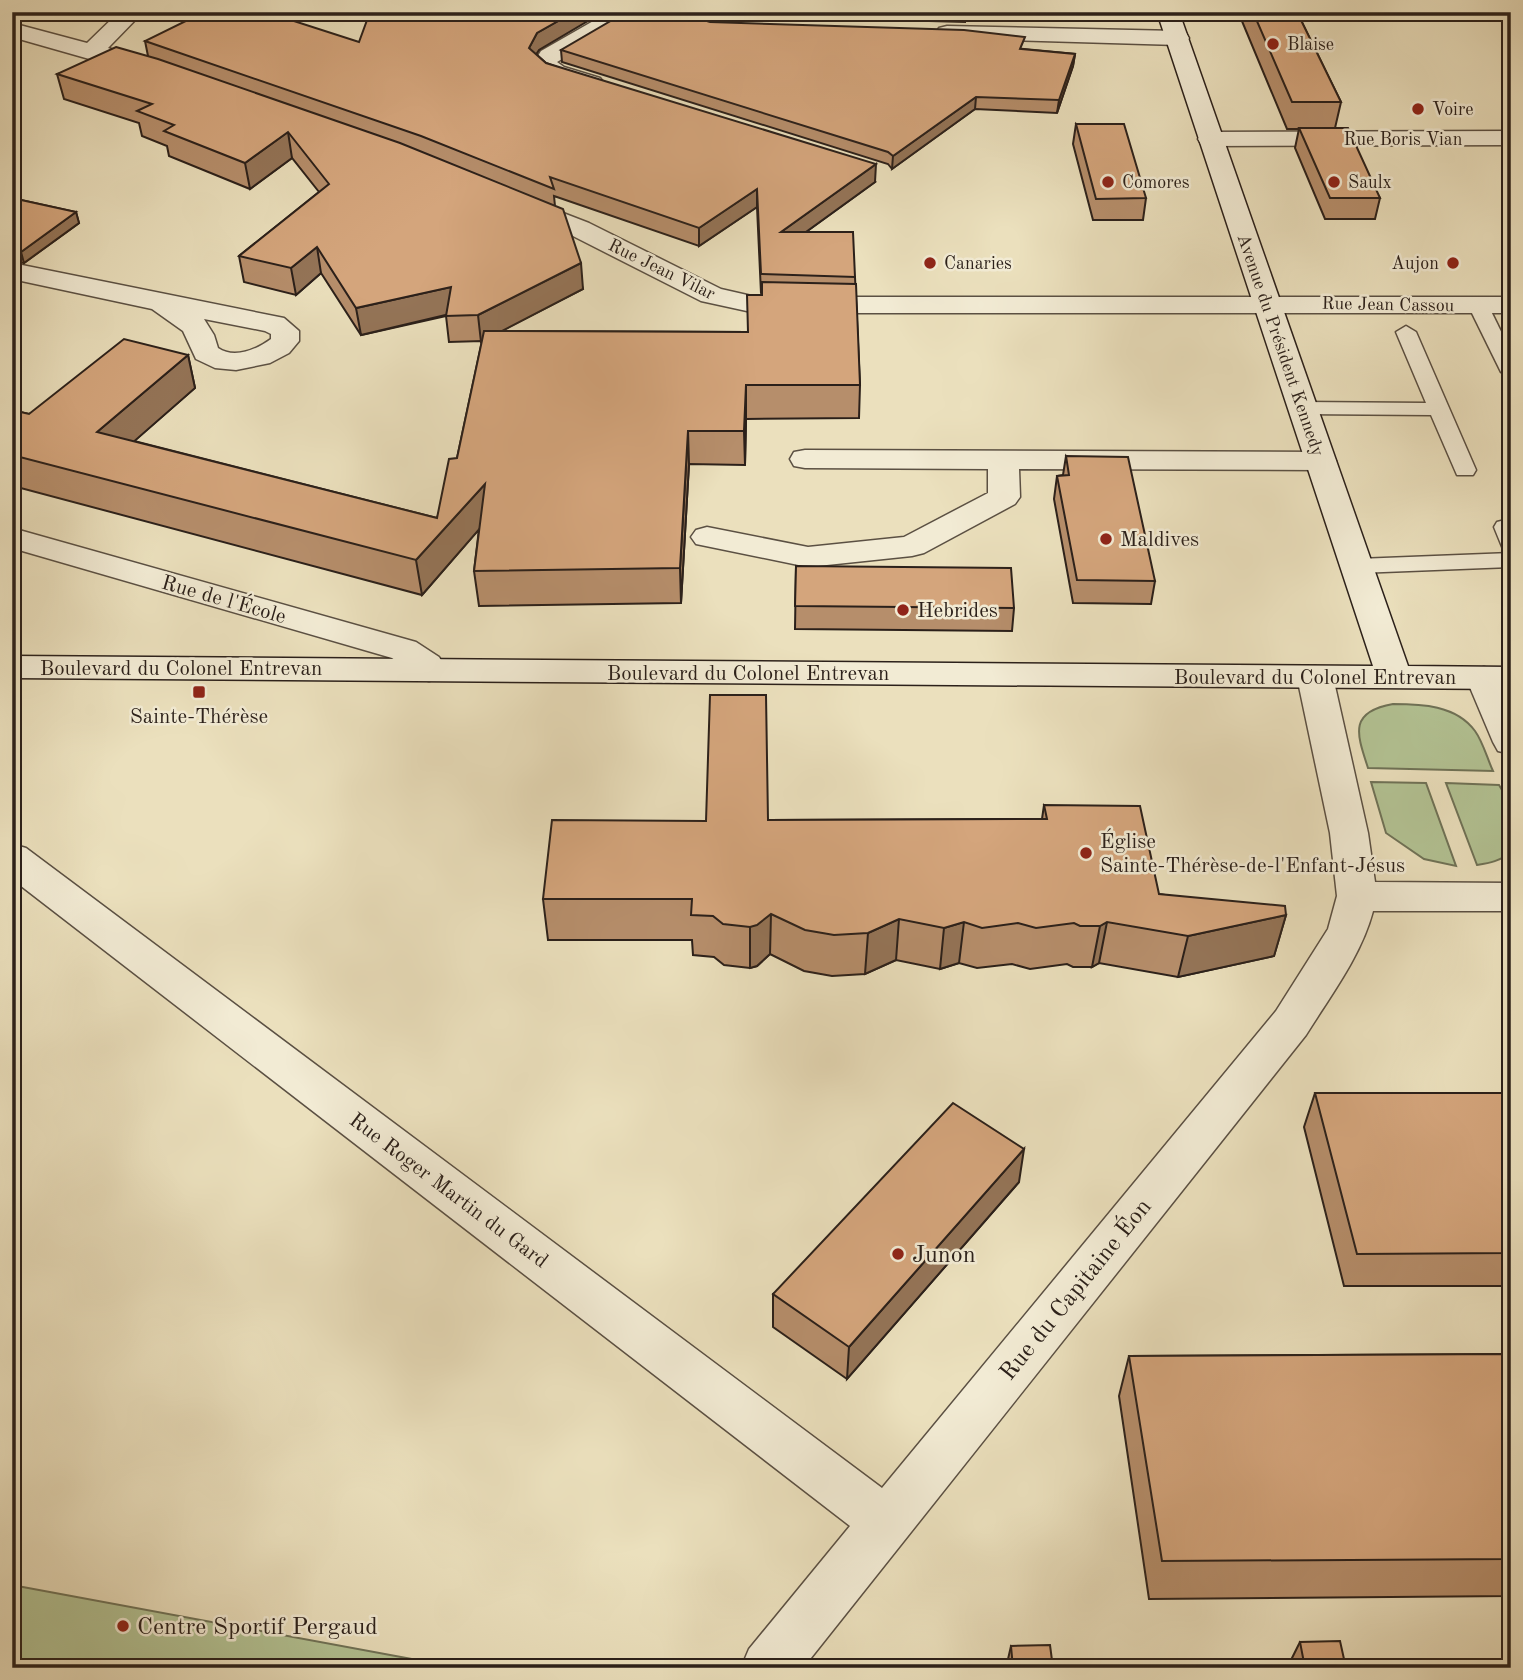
<svg xmlns="http://www.w3.org/2000/svg" width="1523" height="1680" font-family="'Old Standard TT',serif">
<style>
.green{fill:#b3c394;stroke:#6f7257;stroke-width:2}
.lines{fill:none;stroke-linecap:round;stroke-linejoin:round}
.lane-casing{stroke:#5b5043;stroke-width:3}
.street-casing{stroke:#5b5043;stroke-width:3}
.secondary-casing{stroke:#2b201a;stroke-width:3}
.lane{fill:#f2ebd4;fill-rule:evenodd}
.street{fill:#f2ebd4;fill-rule:evenodd}
.secondary{fill:#f2ebd4;fill-rule:evenodd}
.wall{fill:#b68e6b;stroke:#2b201a;stroke-width:2;fill-rule:evenodd}
.shaded-wall{fill:#947457;stroke:#2b201a;stroke-width:2}
.building{fill:#d4a57c;stroke:#2b201a;stroke-width:2}
.poi-dot{fill:#8f2418;stroke:#f2ebd4;stroke-width:2.5}
.labels{text-anchor:middle;stroke-width:5;stroke-linejoin:round;paint-order:stroke}
.far-poi-label{font-size:18px;fill:#2b201a;stroke:#f2ebd4;text-anchor:start}
.far-street-label{font-size:18px;fill:#2b201a;stroke:#f2ebd4}
.poi-label{font-size:21px;fill:#2b201a;stroke:#f2ebd4;text-anchor:start}
.street-label{font-size:21px;fill:#2b201a;stroke:#f2ebd4}
.near-poi-label{font-size:24px;fill:#2b201a;stroke:#f2ebd4;text-anchor:start}
.near-street-label{font-size:24px;fill:#2b201a;stroke:#f2ebd4}
</style>
<rect width="100%" height="100%" fill="#ebe0bd"/>
<filter id="stains"><feTurbulence type="fractalNoise" baseFrequency=".00286" numOctaves="4"/><feColorMatrix values="0 0 0 0 .2 0 0 0 0 .09 0 0 0 0 .02 0 0 0 .5 -.17"/></filter>
<radialGradient id="worn" r=".72"><stop offset=".6" stop-color="#630" stop-opacity="0"/><stop offset="1" stop-color="#630" stop-opacity=".3"/></radialGradient>
<!-- green -->
<g class="green">
<path d="M1393 704C1421 704 1456 705 1475 731 1483 742 1487 758 1493 771L1368 768C1357 734 1348 712 1393 704Z"/>
<path d="M1371 782 1426 783 1456 866 1424 859 1386 833Z"/>
<path d="M1446 783 1499 785 1511 805V852C1501 861 1489 863 1477 865Z"/>
<path d="M12 1585 455 1667 12 1668Z"/>
</g>
<g class="lines">
<!-- lane casing -->
<g class="lane-casing">
<g id="lane">
<path d="M1478 299 1488 305 1511 352V378L1501 372 1468 305Z"/>
<path d="M1406 326 1416 332 1476 470 1473 475H1457L1431 415 1301 414 1294 412 1291 408 1294 404 1301 402 1426 403 1396 332Z"/>
<path d="M1505 520 1511 522V551L1503 549 1494 527 1497 522Z"/>
<path d="M1511 553V567L1358 573 1350 571 1347 566 1350 561 1358 559Z"/>
</g>
</g>
<!-- street casing -->
<g class="street-casing">
<g id="street">
<path d="M119 12H143L108 48 158 64 162 69 158 74H142L12 37V23L87 43Z"/>
<path d="M609 12H637L634 17 557 62 564 67 600 78 604 83 600 88C582 93 545 80 533 64L541 51Z"/>
<path d="M947 26 1178 31 1186 33 1189 38 1186 43 1178 45 939 38 936 33 939 28Z"/>
<path d="M1511 131V145L1210 146 1201 144 1198 139 1201 134 1210 132Z"/>
<path d="M519 196 589 223 721 289 756 297H1511V313H756L701 301 571 235 510 209 506 204 510 199Z"/>
<path d="M12 263 284 318 299 331V341L289 353 270 363 236 370 215 368 196 359 183 331 152 309 12 279ZM204 319 265 331 271 334V339C256 350 234 359 218 348L214 335Z"/>
<path d="M805 450 1321 452 1332 454 1336 461 1332 468 1321 470 1019 469 1020 497 1015 504 924 553 912 556 808 567 696 544 691 537 696 530 707 527 808 547 904 537 988 493V469L805 468 794 466 790 459 794 452Z"/>
<path d="M12 528 416 642 439 657 447 670 441 678 429 681 417 678 412 672 392 658 12 548Z"/>
<path d="M1315 666 1327 669 1333 677 1368 833 1375 882 1511 883V911H1373C1361 956 1331 995 1306 1035L803 1668H741L749 1649 850 1526 12 879V844L26 848 882 1488 1276 1011 1328 929 1337 896 1330 833 1297 677 1303 669Z"/>
<path d="M1484 667 1496 670 1511 699V754L1498 751 1493 742 1466 678 1472 670Z"/>
</g>
</g>
<!-- secondary casing -->
<g class="secondary-casing">
<path id="secondary" d="M1157 12H1179L1408 666 1511 667V689L12 678V656L1373 666Z"/>
</g>
<!-- lane -->
<use href="#lane" class="lane"/>
<!-- street -->
<use href="#street" class="street"/>
<!-- secondary -->
<use href="#secondary" class="secondary"/>
</g>
<!-- wall -->
<g class="wall">
<path d="M699 12H965V22L744 16Z"/>
<path d="M1239 12H1297L1341 102 1335 128 1380 198 1375 219H1325L1295 148 1299 129H1287L1239 14Z"/>
<path d="M1372 12H1445V14H1373Z"/>
<path d="M710 22 1024 49 1075 54 1073 66 1057 113 975 109 892 169 888 164 562 62 561 50Z"/>
<path d="M145 41 359 42 539 50 536 54 546 63 875 182 806 232 855 277 860 385 859 418 746 419 745 465 689 464 681 603 479 606 474 571 479 529 422 595 17 487 12 488V410L29 414 188 355 195 388 134 441 437 518 457 458 482 341 449 342 446 316 361 335 321 273 296 295 244 282 239 256 319 192 292 158 250 189 169 156 167 146 142 136 139 123 64 99 57 74 148 56ZM554 196 699 246 757 207 761 293 762 295 748 332 501 331 583 289 555 206Z"/>
<path d="M1076 124 1146 198 1143 220H1093L1073 144Z"/>
<path d="M12 198 76 212 79 223 24 263 12 261Z"/>
<path d="M1066 456 1155 581 1151 604 1073 603 1054 499 1057 476 1063 475Z"/>
<path d="M796 566 1014 608 1012 631 795 629Z"/>
<path d="M1044 805 1159 894 1286 915 1274 956 1178 977 1099 963 1092 967H1073L1067 964 1030 969 1012 964 977 968 959 963 940 969 896 960 865 974 832 976 804 971 770 954 757 966 750 968 724 965 714 957 693 955 692 940H548L543 899 768 820 1042 819Z"/>
<path d="M1315 1093H1511V1286H1344L1304 1127Z"/>
<path d="M1019 1182 847 1379 773 1327V1294Z"/>
<path d="M1511 1354V1596L1149 1599 1119 1396 1129 1356Z"/>
<path d="M1300 1642 1346 1668H1287Z"/>
<path d="M1011 1646 1053 1668H1006Z"/>
</g>
<!-- shaded-wall -->
<g class="shaded-wall">
<path d="M574 12H603L539 50 530 64 529 48 537 33Z"/>
<path d="M1075 54 1073 66 1057 113 1059 100Z"/>
<path d="M976 97 975 109 892 169 893 156Z"/>
<path d="M288 132 292 158 250 189 245 163Z"/>
<path d="M876 164 875 182 781 250V232Z"/>
<path d="M757 189V207L699 246V228Z"/>
<path d="M76 212 79 223 24 263 21 252Z"/>
<path d="M317 247 321 273 296 295 291 268Z"/>
<path d="M581 263 583 289 481 342 478 315Z"/>
<path d="M451 287 454 313 361 335 356 308Z"/>
<path d="M188 355 195 388 106 466 97 432Z"/>
<path d="M746 385V419L745 465 744 431Z"/>
<path d="M688 431 689 464 681 603 680 568Z"/>
<path d="M12 474 17 487 12 488Z"/>
<path d="M485 484 489 518 422 595 416 560Z"/>
<path d="M771 914 770 954 757 966 750 968V927Z"/>
<path d="M1286 915 1274 956 1178 977 1188 936Z"/>
<path d="M899 919 896 960 865 974 868 933Z"/>
<path d="M964 922 959 963 940 969 944 928Z"/>
<path d="M1107 922 1099 963 1092 967 1100 926Z"/>
<path d="M1024 1149 1019 1182 847 1379 849 1347Z"/>
</g>
<!-- building -->
<g class="building">
<path d="M204 12H266L359 42 370 12H574L537 33 529 48 546 63 876 164 781 232H853L855 277 761 274 757 189 699 228 550 177 554 189 421 136 145 41Z"/>
<path d="M626 12H677L710 22 964 30 1025 37 1020 49 1075 54 1059 100 976 97 893 156 888 152 561 50Z"/>
<path d="M1253 12H1297L1341 102H1292Z"/>
<path d="M116 47 158 59 400 143 563 209 581 263 478 315 446 316 451 287 356 308 317 247 291 268 239 256 329 184 288 132 245 163 164 131 174 125 137 111 152 104 57 74Z"/>
<path d="M1076 124H1124L1146 198 1096 199Z"/>
<path d="M1299 128H1348L1380 198H1330Z"/>
<path d="M12 198 76 212 21 252 12 251Z"/>
<path d="M762 282 856 284 860 385H746L744 431H688L680 568 474 571 485 484 416 560 12 455V410L29 414 124 339 188 355 97 432 437 518 449 459 457 458 484 331 748 332 747 295H762Z"/>
<path d="M1066 456 1128 457 1155 581 1077 580 1057 476 1069 475Z"/>
<path d="M796 566 1011 568 1014 608 795 606Z"/>
<path d="M710 695H766L768 820 1047 819 1044 805 1140 806 1159 894 1285 906 1286 915 1188 936 1107 922 1100 926H1080L1074 923 1036 928 1018 923 982 928 964 922 944 928 899 919 868 933 834 935 805 930 771 914 757 925 750 927 723 924 713 916 691 915 692 899H543L552 820 706 821Z"/>
<path d="M1315 1093H1511V1253L1357 1254Z"/>
<path d="M953 1103 1024 1149 849 1347 773 1294Z"/>
<path d="M1511 1354V1559L1162 1561 1129 1356Z"/>
<path d="M1340 1641 1346 1668H1305L1300 1642Z"/>
<path d="M1050 1645 1053 1668H1013L1011 1646Z"/>
</g>
<!-- markers -->
<g class="poi-dot">
<circle cx="1273" cy="44" r="7"/>
<circle cx="1418" cy="109" r="7"/>
<circle cx="1108" cy="182" r="7"/>
<circle cx="1334" cy="182" r="7"/>
<circle cx="930" cy="263" r="7"/>
<circle cx="1453" cy="263" r="7"/>
<circle cx="1106" cy="539" r="7"/>
<circle cx="903" cy="610" r="7"/>
<rect x="192" y="685" width="14" height="14" rx="3.5"/>
<circle cx="1086" cy="853" r="7"/>
<circle cx="898" cy="1254" r="7"/>
<circle cx="123" cy="1626" r="7"/>
</g>
<g class="labels">
<!-- far-poi labels -->
<g class="far-poi-label">
<text x="1287" y="50">Blaise</text>
<text x="1432" y="115">Voire</text>
<text x="1122" y="188">Comores</text>
<text x="1348" y="188">Saulx</text>
<text x="944" y="269">Canaries</text>
<text x="1439" y="269" text-anchor="end">Aujon</text>
</g>
<!-- far-street labels -->
<g class="far-street-label">
<text x="1403" y="145">Rue Boris Vian</text>
<text transform="translate(662 269) rotate(26)" y="6">Rue Jean Vilar</text>
<text transform="translate(1388 304) rotate(1)" y="6">Rue Jean Cassou</text>
<text transform="translate(1281 345) rotate(71)" y="6">Avenue du Président Kennedy</text>
</g>
<!-- poi labels -->
<g class="poi-label">
<text x="1120" y="546">Maldives</text>
<text x="917" y="617">Hebrides</text>
<text x="199" y="723" text-anchor="middle">Sainte-Thérèse</text>
<text x="1100" y="848">Église<tspan x="1100" dy="24">Sainte-Thérèse-de-l'Enfant-Jésus</tspan></text>
</g>
<!-- street labels -->
<g class="street-label">
<text transform="translate(224 599) rotate(16)" y="7">Rue de l'École</text>
<text x="181" y="675">Boulevard du Colonel Entrevan</text>
<text x="748" y="680">Boulevard du Colonel Entrevan</text>
<text x="1315" y="684">Boulevard du Colonel Entrevan</text>
<text transform="translate(449 1190) rotate(37)" y="7">Rue Roger Martin du Gard</text>
</g>
<!-- near-poi labels -->
<g class="near-poi-label">
<text x="912" y="1262">Junon</text>
<text x="137" y="1634">Centre Sportif Pergaud</text>
</g>
<!-- near-street labels -->
<g class="near-street-label">
<text transform="translate(1075 1289) rotate(-51)" y="8">Rue du Capitaine Éon</text>
</g>
</g>
<!-- margin -->
<rect width="1523" height="1680" fill="none" stroke="#ebe0bd" stroke-width="42"/>
<rect x="14" y="14" width="1495" height="1652" fill="none" stroke="#2b201a" stroke-width="3.5"/>
<rect x="21" y="21" width="1481" height="1638" fill="none" stroke="#2b201a" stroke-width="2"/>
<rect width="100%" height="100%" filter="url(#stains)"/>
<rect width="100%" height="100%" fill="url(#worn)"/>
</svg>
